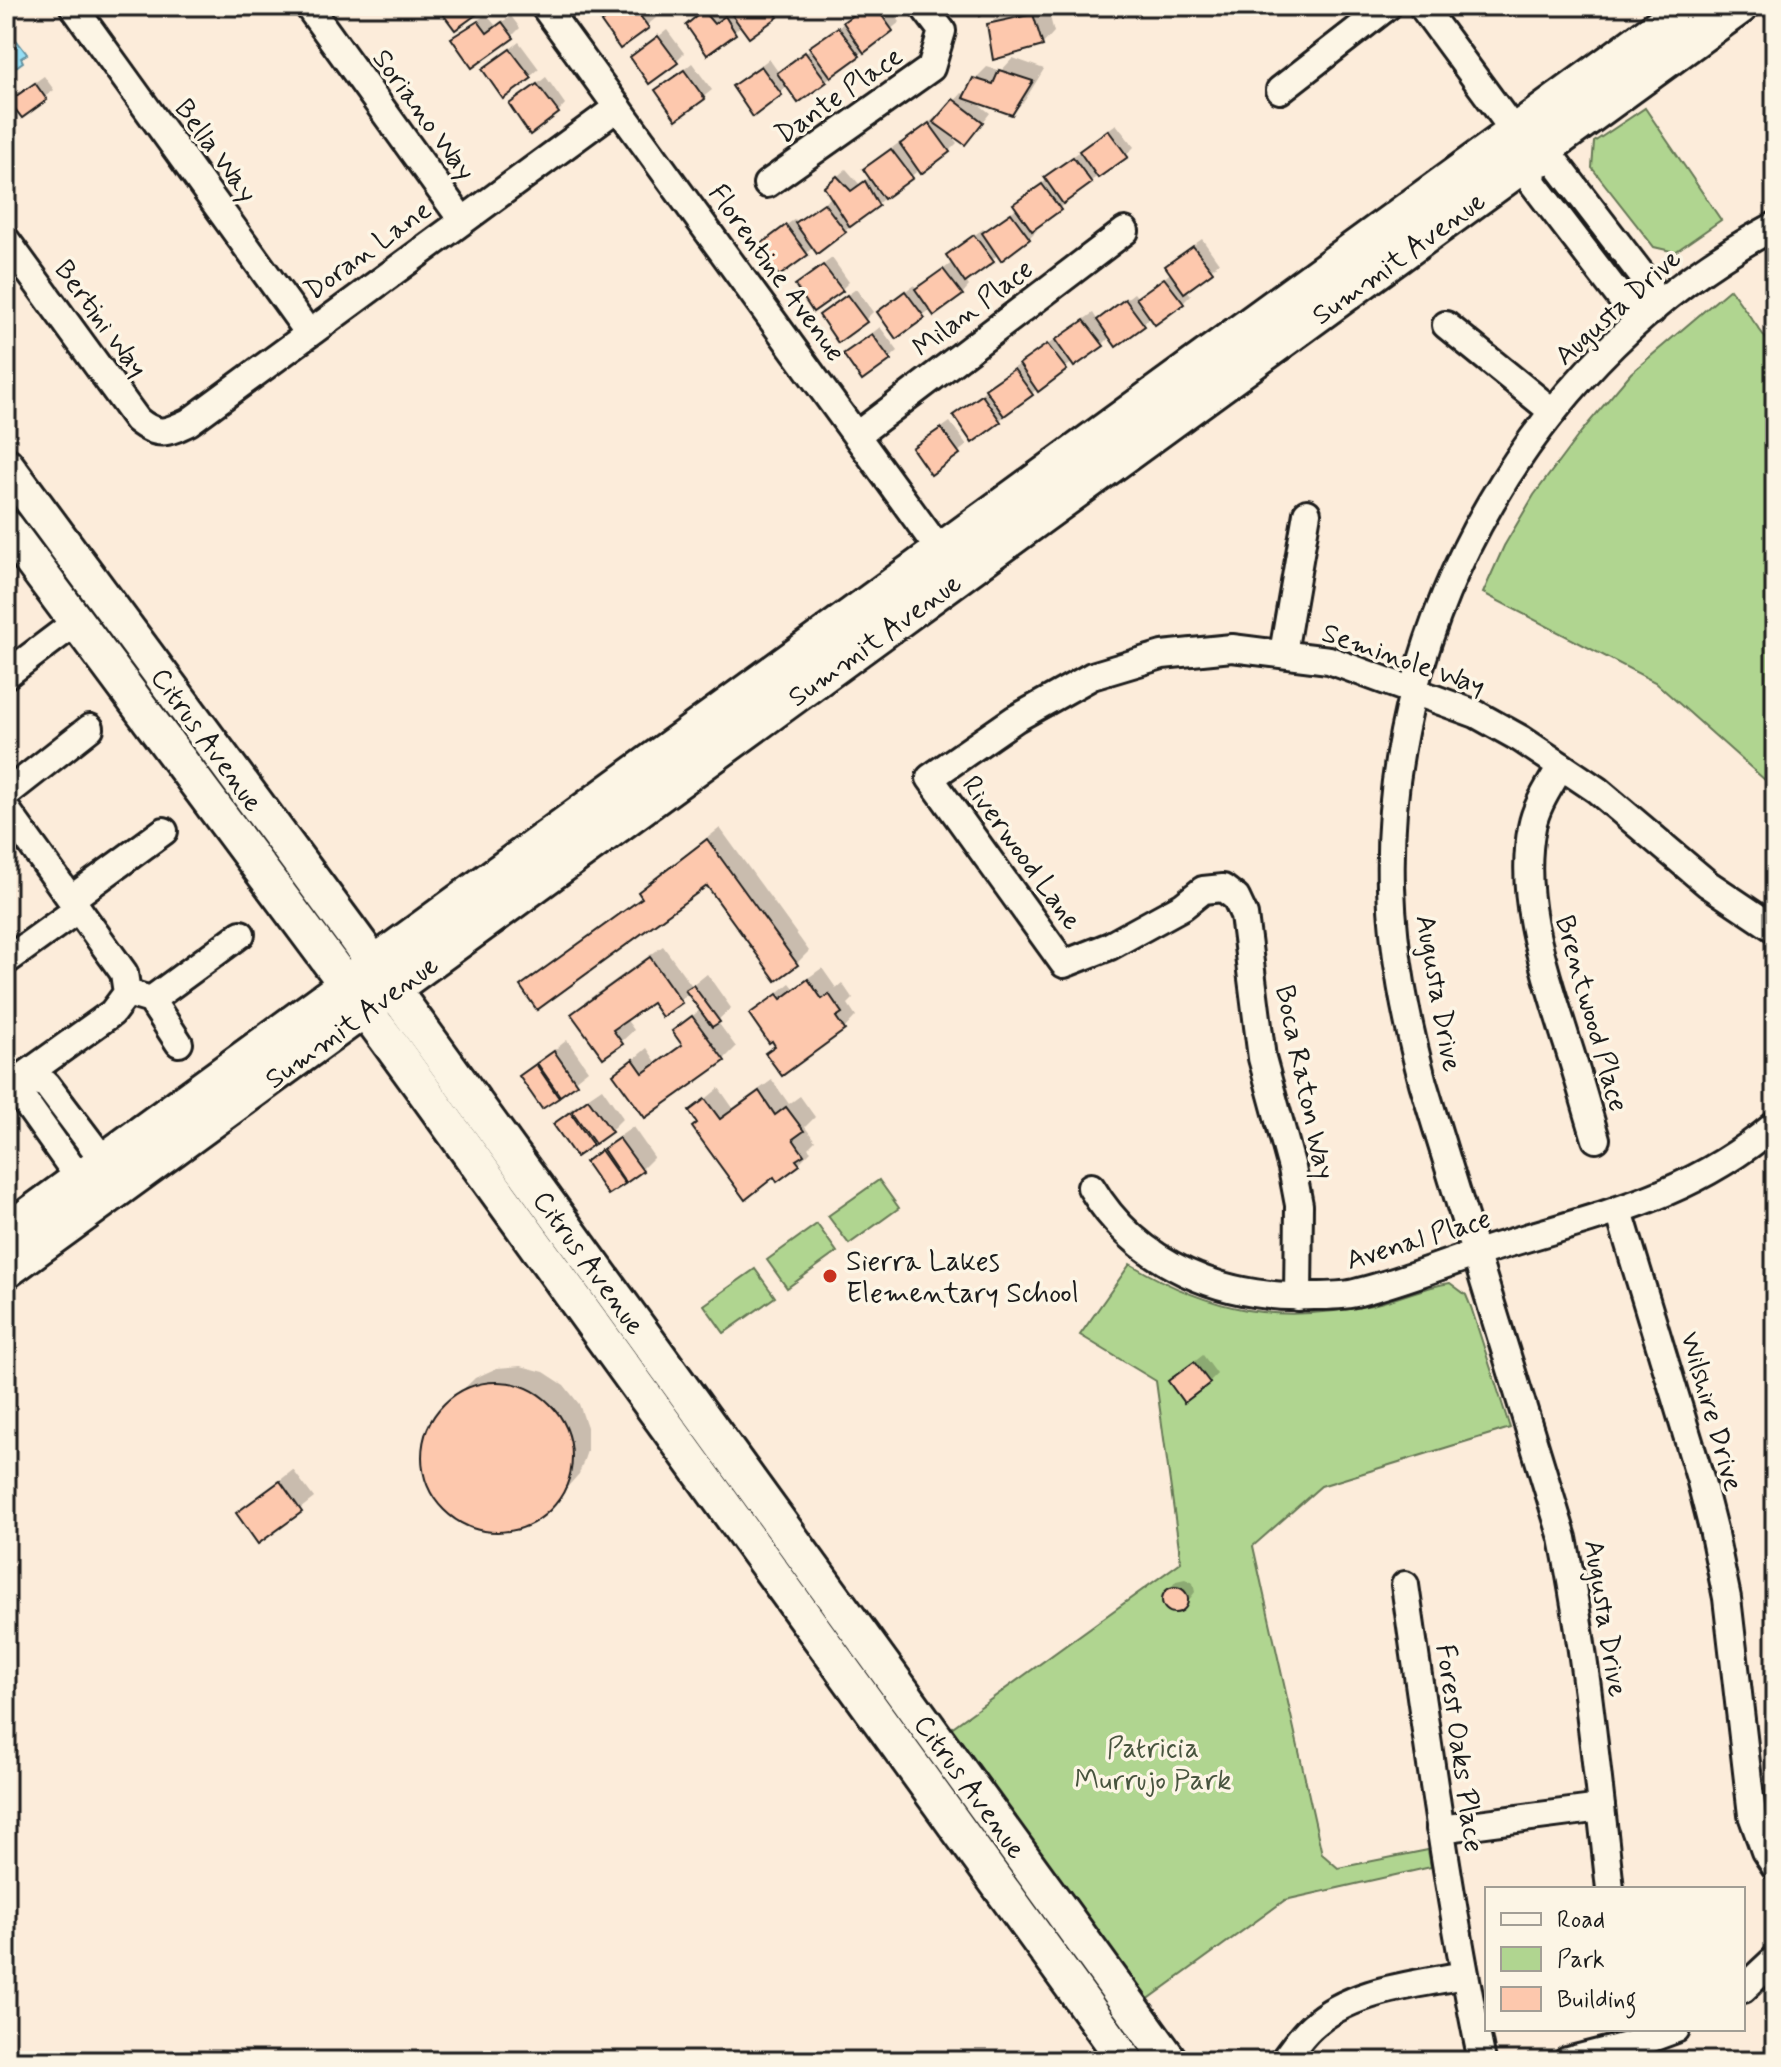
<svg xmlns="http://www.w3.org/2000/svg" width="1781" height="2067" font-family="Mynerve,sans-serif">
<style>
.green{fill:#b0d590;stroke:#667856;stroke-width:2}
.water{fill:#94def5;stroke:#64909e;stroke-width:2}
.shadow{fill:#0003}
.building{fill:#fdc8ad;stroke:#1c1c1c;stroke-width:2}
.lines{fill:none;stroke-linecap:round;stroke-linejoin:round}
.minor-casing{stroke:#1c1c1c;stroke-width:32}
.major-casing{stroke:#1c1c1c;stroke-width:40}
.minor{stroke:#fcf5e5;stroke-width:26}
.major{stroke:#fcf5e5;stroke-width:34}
.poi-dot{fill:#c8321e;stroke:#fcf5e5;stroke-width:3}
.labels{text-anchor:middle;stroke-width:7;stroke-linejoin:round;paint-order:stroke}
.street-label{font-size:28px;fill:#1c1c1c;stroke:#fcf5e5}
.poi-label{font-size:28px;fill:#1c1c1c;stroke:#fcf5e5;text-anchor:start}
.park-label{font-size:28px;fill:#48543f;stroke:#fcf5e5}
</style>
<rect width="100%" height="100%" fill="#fcecda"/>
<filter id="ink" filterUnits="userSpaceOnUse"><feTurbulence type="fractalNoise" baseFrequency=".0125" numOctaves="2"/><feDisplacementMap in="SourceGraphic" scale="16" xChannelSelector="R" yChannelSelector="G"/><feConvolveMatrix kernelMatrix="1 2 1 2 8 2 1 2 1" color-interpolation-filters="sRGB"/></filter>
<g filter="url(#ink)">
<!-- green -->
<g class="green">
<path d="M1645 108 1721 220 1675 252 1654 247 1592 168 1594 142Z"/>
<path d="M1730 289 1775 351V789L1655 682 1483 593 1504 546 1534 495 1581 432 1631 373Z"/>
<path d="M879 1180 899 1208 849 1244 828 1216Z"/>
<path d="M817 1224 837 1252 787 1288 767 1260Z"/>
<path d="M1130 1264C1213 1313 1278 1324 1372 1305 1399 1299 1423 1287 1450 1283L1466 1295 1471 1307 1510 1428 1321 1486 1253 1546 1322 1854 1338 1868 1428 1850 1431 1867 1285 1900 1147 2000 950 1729 1181 1562 1156 1381 1080 1335Z"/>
<path d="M755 1269 775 1297 724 1333 704 1305Z"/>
</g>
<!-- water -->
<path class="water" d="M14 37 27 54 21 58 23 62 6 74V38L9 41Z"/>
<!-- shadow -->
<g class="shadow">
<path d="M623 6H647L656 18 621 46 604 22Z"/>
<path d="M711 6 723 18 732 11V6H786L776 15 742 25 708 52 696 17Z"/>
<path d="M866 6H888L900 22 825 81 788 86 754 114 735 87 743 79 769 59 779 73Z"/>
<path d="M1030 6H1047L1054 32 1042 45 990 24 1002 12Z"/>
<path d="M486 14 496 26 511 16 520 28 512 36 454 38Z"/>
<path d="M667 30 684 53 676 61 632 57Z"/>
<path d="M519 42 539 69 531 76 484 69Z"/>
<path d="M1013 58 1044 69 1025 100 1012 113 973 100 990 113 973 135 949 132 957 143 949 151 920 169 844 231 814 246 807 253 768 238 795 219 798 223 833 196 834 179 846 169 860 185 870 177 873 162 900 142 902 145 937 116 939 118 962 93 966 95 974 80 987 67 1001 71Z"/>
<path d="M692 63 712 90 677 118 658 91Z"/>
<path d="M44 76 54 90 22 115 20 93Z"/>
<path d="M546 77 565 104 558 112 511 105Z"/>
<path d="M1116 124 1134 147 1126 155 1067 199 1060 208 1035 227 1037 230 1029 238 999 254 965 280 969 286 962 294 931 309 896 336 880 312 887 304 914 285 917 289 953 262 956 248 983 229 986 232 1018 207 1016 204 1048 179 1055 170Z"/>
<path d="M1202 239 1219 263 1186 289 1191 295 1183 303 1151 317 1117 344 1111 336 1102 345 1073 362 1038 388 1000 420 955 416 996 381 1093 313 1098 321 1134 293 1138 298 1172 272 1167 266 1175 258Z"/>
<path d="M832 258 849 282 841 290 797 285Z"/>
<path d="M856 289 873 312 865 320 829 308Z"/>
<path d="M880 327 898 351 890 358 846 354Z"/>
<path d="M950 422 967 445 932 473 923 441Z"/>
<path d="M720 828 809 951 797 963 708 883 523 987 535 974 643 896 640 892 653 880Z"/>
<path d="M663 946 692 986 707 974 731 1008 717 1021 736 1047 723 1060 645 1115 616 1074 647 1048 656 1062 683 1043 674 1031 701 1009 689 993 662 1014 652 1000 626 1019 634 1030 621 1042 574 1014 586 1001Z"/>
<path d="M822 968 836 988 842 983 853 999 848 1004 856 1016 844 1029 777 1044 751 1014 790 983 794 988Z"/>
<path d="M567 1040 588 1070 543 1106 522 1076Z"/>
<path d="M772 1080 789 1104 800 1096 815 1117 805 1127 815 1141 808 1148 811 1151 798 1164 699 1123 691 1111 719 1088 733 1108Z"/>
<path d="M602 1088 623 1118 610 1131 592 1144 555 1124 568 1111Z"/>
<path d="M633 1127 654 1157 642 1169 623 1182 588 1162 600 1150Z"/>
<path d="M1203 1355 1217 1374 1209 1382 1170 1381Z"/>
<path d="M521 1366 544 1372 564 1385 579 1404 587 1427V1451L579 1474 546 1511 526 1524 502 1530 478 1528 456 1519 439 1502 427 1481 423 1457 428 1434 439 1413 475 1378 497 1368Z"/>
<path d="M293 1470 314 1498 259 1541 239 1513Z"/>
<path d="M1185 1579 1193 1583 1195 1592 1182 1609 1173 1611 1165 1607 1163 1598 1176 1581Z"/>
</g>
<!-- building -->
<g class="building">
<path d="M437 6H481L484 9 455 30Z"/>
<path d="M623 6H633L649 28 620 49 601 22Z"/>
<path d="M730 6H770L778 17 749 38 727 8Z"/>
<path d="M866 6H875L893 31 864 53 843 22Z"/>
<path d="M974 6H994L980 16Z"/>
<path d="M703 11 714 24 725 16 736 34 707 55 686 25Z"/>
<path d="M1033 14 1043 46 993 60 987 24Z"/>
<path d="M478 21 487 33 502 22 514 38 472 68 451 38Z"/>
<path d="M838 27 860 56 831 77 809 47Z"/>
<path d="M658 36 678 63 649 84 630 57Z"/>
<path d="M510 49 532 78 503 99 482 69Z"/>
<path d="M805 52 827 82 798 103 777 73Z"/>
<path d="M761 66 782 95 753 117 732 86Z"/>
<path d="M684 70 705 99 676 120 655 90Z"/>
<path d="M999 70 1033 81 1012 115 963 98 973 78 993 84Z"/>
<path d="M35 83 47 100 22 118 9 101Z"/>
<path d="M537 84 559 113 530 135 509 104Z"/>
<path d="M953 99 983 122 965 145 933 122Z"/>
<path d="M929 123 950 152 921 174 900 144Z"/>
<path d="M1108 130 1128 157 1098 178 1079 151Z"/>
<path d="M891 149 913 178 884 199 863 169Z"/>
<path d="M1073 157 1092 183 1063 204 1044 177Z"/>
<path d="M837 176 851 191 865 181 879 206 850 227 824 187Z"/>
<path d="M1042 184 1061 210 1032 231 1013 204Z"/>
<path d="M824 203 846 232 817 254 795 223Z"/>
<path d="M1011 213 1030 239 1001 261 982 233Z"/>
<path d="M786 225 808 255 779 276 758 246Z"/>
<path d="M974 235 994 262 965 283 946 255Z"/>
<path d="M1193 246 1213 272 1184 293 1165 266Z"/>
<path d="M823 265 843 291 813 312 795 285Z"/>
<path d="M943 269 963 295 934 316 915 289Z"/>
<path d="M1164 278 1184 304 1155 325 1136 298Z"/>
<path d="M905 291 925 318 896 339 877 312Z"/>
<path d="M847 295 867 322 838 343 819 315Z"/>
<path d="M1125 299 1145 326 1116 347 1097 320Z"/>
<path d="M1084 320 1104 346 1074 367 1055 340Z"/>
<path d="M872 334 891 360 862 381 843 354Z"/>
<path d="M1047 344 1067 370 1038 392 1019 364Z"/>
<path d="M1014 369 1033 395 1004 416 985 389Z"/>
<path d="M982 395 1001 422 972 443 953 415Z"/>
<path d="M941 428 960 454 931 475 912 448Z"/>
<path d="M707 839 798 965 776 981 707 886 537 1010 520 986 642 898 638 892Z"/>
<path d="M650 957 682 1003 662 1017 652 1003 613 1030 623 1044 603 1058 571 1014Z"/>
<path d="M808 979 822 999 829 994 842 1013 836 1017 845 1030 782 1076 765 1053 775 1046 772 1041 769 1043 749 1014 777 994 781 999Z"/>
<path d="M693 985 720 1022 712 1027 685 990Z"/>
<path d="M692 1016 725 1061 645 1118 613 1074 633 1059 643 1073 682 1045 672 1031Z"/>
<path d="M554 1051 577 1084 560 1096 537 1063Z"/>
<path d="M536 1064 559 1098 542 1109 519 1076Z"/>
<path d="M759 1091 775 1115 786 1107 804 1131 793 1139 804 1155 796 1160 800 1165 777 1182 774 1177 745 1200 692 1127 697 1123 689 1111 705 1099 720 1119Z"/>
<path d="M588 1099 612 1132 595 1144 572 1111Z"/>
<path d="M570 1112 593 1145 576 1157 553 1124Z"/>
<path d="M619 1138 643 1171 626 1183 603 1149Z"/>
<path d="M601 1150 625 1184 608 1195 585 1162Z"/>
<path d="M1194 1362 1210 1383 1184 1403 1168 1381Z"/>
<circle cx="497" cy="1457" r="75"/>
<path d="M280 1481 302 1512 258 1544 236 1513Z"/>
<circle cx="1175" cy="1600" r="13"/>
</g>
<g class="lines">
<!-- minor casing -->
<g class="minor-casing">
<g id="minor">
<path d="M73 6 308 332"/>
<path d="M308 6 462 220"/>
<path d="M544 6 951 566"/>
<path d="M1422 6 1525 146"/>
<path d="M1280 90 1388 6"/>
<path d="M1534 158 1556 163 1648 283 1652 311 1623 301 1532 182Z"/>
<path d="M767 184 931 68 942 31 923 6"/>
<path d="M6 240 137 420C158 437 166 433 189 422L618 107"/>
<path d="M1446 325 1553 412"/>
<path d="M857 435 1125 231"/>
<path d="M1283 653 1307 513"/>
<path d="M6 675 76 622"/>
<path d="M1561 766C1550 786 1536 805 1532 827 1518 899 1545 971 1566 1039 1577 1072 1586 1106 1596 1139"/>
<path d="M6 794 90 728"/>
<path d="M6 809 124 973 127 993 112 1013 6 1089"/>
<path d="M71 899 164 831"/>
<path d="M6 961 78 909"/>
<path d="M134 995 151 1000 179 1043"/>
<path d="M151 1000 241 934"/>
<path d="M79 1178 23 1099V1077L46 1084 104 1161"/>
<path d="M1091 1187C1138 1266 1224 1300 1313 1296 1327 1296 1342 1296 1355 1293 1406 1281 1455 1259 1506 1244 1608 1213 1691 1196 1775 1125"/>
<path d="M1619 1211 1700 1478 1713 1529 1727 1598 1752 1815 1765 1851 1775 1866"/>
<path d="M1298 1297 1299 1205 1292 1168 1262 1058 1244 915 1236 898 1223 888 1203 890 1183 906 1110 946 1064 964 930 778 1015 719 1092 676 1162 655 1232 648 1329 660 1476 714 1521 739 1597 790 1708 884 1775 929"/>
<path d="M1405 1585C1428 1744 1449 1903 1482 2061"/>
<path d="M1440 1829 1601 1808"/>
<path d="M1610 1889C1597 1771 1586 1654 1563 1538L1423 1083C1406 1018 1393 954 1391 887 1383 618 1537 352 1775 226"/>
<path d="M1743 1989 1775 1959"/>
<path d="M1283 2061C1292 2050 1300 2037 1311 2027 1350 1990 1414 1985 1464 1975"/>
<path d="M1567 2061 1638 2043 1676 2029"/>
</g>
</g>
<!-- major casing -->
<g class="major-casing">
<g id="major">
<path d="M6 465 354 936 1170 2061"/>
<path d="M6 527 386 1038 1126 2061"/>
<path d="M6 1232 1687 6"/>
<path d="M6 1271 1741 6"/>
</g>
</g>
<!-- minor -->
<use href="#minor" class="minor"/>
<!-- major -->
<use href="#major" class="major"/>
</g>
</g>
<!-- markers -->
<circle class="poi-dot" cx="830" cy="1276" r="8"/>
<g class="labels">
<!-- street labels -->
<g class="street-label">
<text transform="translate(838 94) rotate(-35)" y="10">Dante Place</text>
<text transform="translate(425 114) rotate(54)" y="10">Soriano Way</text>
<text transform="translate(217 150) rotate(54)" y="10">Bella Way</text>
<text transform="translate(367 249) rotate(-36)" y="10">Doran Lane</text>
<text transform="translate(1398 257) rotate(-36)" y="10">Summit Avenue</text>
<text transform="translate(778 272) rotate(54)" y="10">Florentine Avenue</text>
<text transform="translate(1617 306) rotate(-42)" y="10">Augusta Drive</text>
<text transform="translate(972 307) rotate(-37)" y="10">Milan Place</text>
<text transform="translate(102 318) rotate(54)" y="10">Bertini Way</text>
<text transform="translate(874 639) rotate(-36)" y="10">Summit Avenue</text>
<text transform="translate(1404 658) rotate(19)" y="10">Seminole Way</text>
<text transform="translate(208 739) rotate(54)" y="10">Citrus Avenue</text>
<text transform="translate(1023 852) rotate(54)" y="10">Riverwood Lane</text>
<text transform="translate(1440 993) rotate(80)" y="10">Augusta Drive</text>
<text transform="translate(1593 1013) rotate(74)" y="10">Brentwood Place</text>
<text transform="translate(351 1021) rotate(-36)" y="10">Summit Avenue</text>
<text transform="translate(1306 1082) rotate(78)" y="10">Boca Raton Way</text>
<text transform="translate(1418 1238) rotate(-17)" y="10">Avenal Place</text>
<text transform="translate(590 1262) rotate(54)" y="10">Citrus Avenue</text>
<text transform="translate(1713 1411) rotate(74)" y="10">Wilshire Drive</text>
<text transform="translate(1607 1618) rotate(81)" y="10">Augusta Drive</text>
<text transform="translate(1461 1748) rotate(82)" y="10">Forest Oaks Place</text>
<text transform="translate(971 1786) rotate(54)" y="10">Citrus Avenue</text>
</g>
<!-- poi labels -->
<g class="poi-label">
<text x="846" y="1270">Sierra Lakes<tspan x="846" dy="32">Elementary School</tspan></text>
</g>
<!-- park labels -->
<g class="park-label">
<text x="1153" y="1757">Patricia<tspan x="1153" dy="32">Murrujo Park</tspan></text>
</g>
</g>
<!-- margin -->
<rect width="1781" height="2067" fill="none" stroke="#fcf5e5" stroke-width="32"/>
<rect x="16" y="16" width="1749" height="2035" fill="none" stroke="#1c1c1c" stroke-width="3" filter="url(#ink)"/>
<!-- legend -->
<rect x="1485" y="1887" width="260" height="144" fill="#fcf5e5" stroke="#a29e95" stroke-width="2"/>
<rect x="1501" y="1913" width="40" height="12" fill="#fcf5e5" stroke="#a29e95" stroke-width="2"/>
<text x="1557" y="1927" font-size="24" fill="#1c1c1c">Road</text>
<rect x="1501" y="1947" width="40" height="24" fill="#b0d590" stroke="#a29e95" stroke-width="2"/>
<text x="1557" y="1967" font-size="24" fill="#1c1c1c">Park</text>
<rect x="1501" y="1987" width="40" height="24" fill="#fdc8ad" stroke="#a29e95" stroke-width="2"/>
<text x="1557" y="2007" font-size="24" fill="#1c1c1c">Building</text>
</svg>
